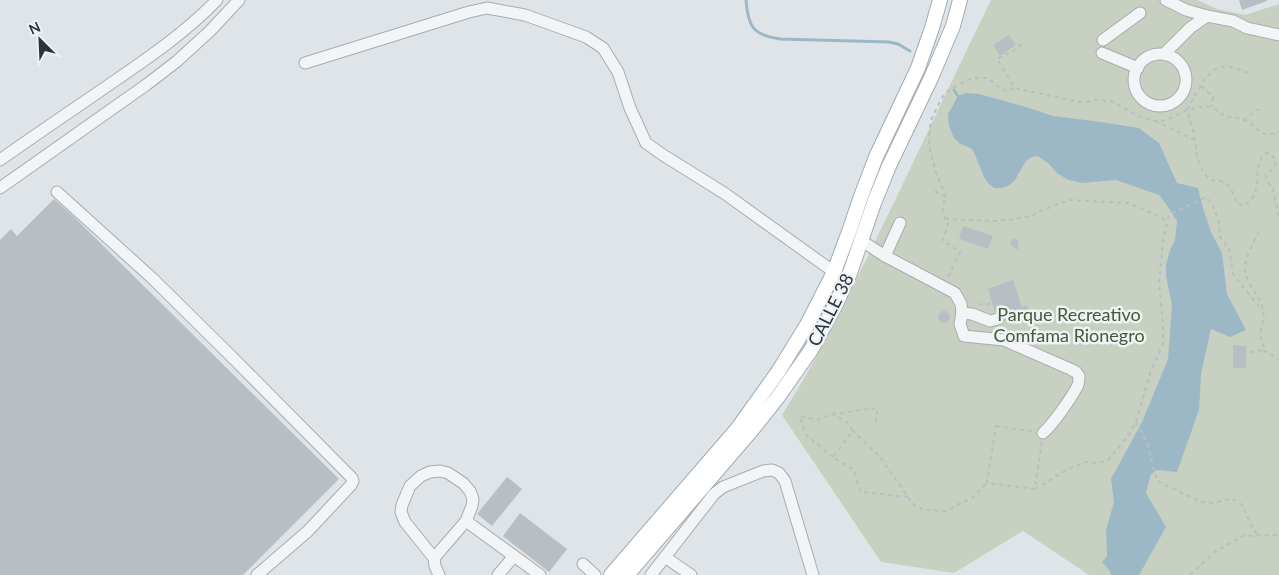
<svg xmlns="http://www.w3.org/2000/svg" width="1279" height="575" font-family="Lato,sans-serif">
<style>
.green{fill:#c8d1c1}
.water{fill:#9cb8c6}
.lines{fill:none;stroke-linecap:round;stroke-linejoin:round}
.stream{stroke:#9cb8c6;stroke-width:3}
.building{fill:#b7bec4}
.minor-casing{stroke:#a5acb2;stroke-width:13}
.major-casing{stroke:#9fabb3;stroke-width:16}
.path{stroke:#babec2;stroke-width:2;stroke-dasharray:4 4;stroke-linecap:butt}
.minor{stroke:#f2f4f6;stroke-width:11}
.major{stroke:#fff;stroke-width:14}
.labels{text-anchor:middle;stroke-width:5;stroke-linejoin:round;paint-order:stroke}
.street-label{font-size:18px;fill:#29343e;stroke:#eff3f5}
.park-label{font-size:18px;fill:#445937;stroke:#eff3f5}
</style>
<rect width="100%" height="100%" fill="#dfe4e8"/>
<!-- green -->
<path class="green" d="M991 0H1197L1217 9 1245 15 1279 4V575H1089L1023 531 954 573 881 562 782 415C795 394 808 372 820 350 881 235 934 116 991 0Z"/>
<!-- water -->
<path class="water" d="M966 93 979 94 1026 107 1053 116 1101 122 1139 128 1159 143 1177 183 1198 188 1202 205 1211 232 1222 253 1227 294 1246 330 1230 337 1211 329 1201 374 1199 410 1177 472 1157 470 1151 474 1146 493 1166 527 1139 575H1111L1110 571 1102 562 1107 556 1106 530 1114 502 1111 479 1142 422 1168 359 1172 305 1166 276V265L1170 250 1175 240 1177 221 1166 204 1159 195 1116 180 1082 183 1069 180 1058 174 1049 164 1038 156 1032 157 1026 161 1015 180 1008 186 1002 188H994L988 183 984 177 975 155 972 149 966 146 960 144 954 138 949 126 948 114 958 96Z"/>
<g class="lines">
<!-- stream -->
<g class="stream">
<path d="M746 0C748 27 753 35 780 39L889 42 898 44 910 51"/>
<path d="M954 90 958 96"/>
</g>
</g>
<!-- building -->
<g class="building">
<path d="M1239 0H1267V1L1242 10Z"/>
<path d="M1009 35 1016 45 1000 56 993 45Z"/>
<path d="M54 199 73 216 339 479 243 575H0V240L11 229 17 236Z"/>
<path d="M963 226 993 236 988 249 959 239Z"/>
<path d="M1015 239 1018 241V250L1011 245V240Z"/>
<path d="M1013 280 1022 307 1027 305 1030 313 1005 322V318L1004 314 1000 312H995L988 289Z"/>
<circle cx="944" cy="317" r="6"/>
<path d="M1233 345 1246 346V368H1233Z"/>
<path d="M507 477 522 489 492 526 477 514Z"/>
<path d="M520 513 567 549 549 572 503 536Z"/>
</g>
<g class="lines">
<!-- minor casing -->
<g class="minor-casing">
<g id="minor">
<path d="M1166 0 1186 10 1207 16 1233 21 1247 28 1279 35"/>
<path d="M1103 40 1140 13"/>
<path d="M1102 53 1138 68"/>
<path d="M1164 54 1190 28 1207 16"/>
<circle cx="1160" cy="80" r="26"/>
<path d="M305 63 469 12 487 8 525 15 586 37 603 48 618 72 630 108 646 143 663 155 724 193 834 272"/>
<path d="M0 160C38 133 77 107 116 80 151 56 187 31 217 0"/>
<path d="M0 188 146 85 176 62 210 31 239 0"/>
<path d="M57 192 152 278 234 359 352 478 353 481 351 485 308 531 257 575"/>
<path d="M862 241 885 256 955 293 961 304 962 313 960 324 964 336 1004 340 1070 369 1076 372 1079 376C1079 380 1079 384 1077 387 1070 400 1053 424 1043 433"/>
<path d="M885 256 900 223"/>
<path d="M962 313 972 314 990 321 998 319"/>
<path d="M466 521 540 575"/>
<path d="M665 557 691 575"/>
<path d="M434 558 405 522 401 512 402 505 410 486 421 476 430 472 440 471 448 473 463 483 470 491 473 499 472 506 466 521 434 558 435 566 439 575"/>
<path d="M583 564 595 575"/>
<path d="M498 575 514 556"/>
<path d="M651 575 714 494 723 487 763 471 772 470 779 473 785 481 813 575"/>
</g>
</g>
<!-- major casing -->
<g class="major-casing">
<g id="major">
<path d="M611 575 738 428 778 372 807 325 834 272 850 229 860 199 876 157 918 68 932 28 940 0"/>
<path d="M627 575 751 431 778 397 811 350 835 306 850 273 874 203 889 166 931 78 953 26 960 0"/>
</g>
</g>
<!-- path -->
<g class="path">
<path d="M1022 44 1013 51 997 59 1015 88 1079 102H1085L1096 100 1111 101 1138 116 1155 121H1162L1173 117 1187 110 1205 106 1212 107 1225 116 1238 118 1249 122 1260 132 1268 135 1279 132"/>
<path d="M1248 73C1241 70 1229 65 1221 67 1206 70 1194 98 1187 110L1194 133 1197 157 1203 172 1211 180C1215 181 1220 180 1223 182 1231 185 1234 196 1237 203L1243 206C1267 194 1249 164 1267 153L1271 154 1276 162 1274 168 1266 175 1267 181 1273 189 1279 218"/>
<path d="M1201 86 1213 97 1212 107"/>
<path d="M1243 120 1259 109"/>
<path d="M1155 121 1193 139"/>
<path d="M935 191 946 197 942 207 945 219 948 223 947 229 942 240 960 252 948 277"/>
<path d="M946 197 935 170 930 150 929 137 931 120 941 99 949 90 972 78H988L1000 88 1006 91 1015 88"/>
<path d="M945 219 996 221 1015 219 1032 216 1040 211 1069 200 1128 203 1161 217 1167 222"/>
<path d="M979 304 984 305 992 303"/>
<path d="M1263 350 1279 360"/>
<path d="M1250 352 1263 350 1264 347C1255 328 1266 326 1263 310 1262 301 1257 297 1253 289 1250 285 1246 277 1245 271 1243 261 1255 240 1259 231"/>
<path d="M832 414 877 408 876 425"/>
<path d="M1136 422 1147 443 1157 481 1201 502 1213 503 1229 499 1237 501 1243 506 1251 525 1258 536"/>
<path d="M996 426 1043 433 1035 489 987 483Z"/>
<path d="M833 457 805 434 800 416 817 420 832 414 847 422 853 431 833 457 854 470 859 488 861 492 908 497 880 457 853 431"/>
<path d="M1035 489 1070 468 1087 462 1100 463 1109 459 1128 436 1136 422 1151 370 1163 345V322L1159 284 1163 241 1169 215 1206 197 1213 206 1219 222 1220 237 1229 248 1233 274 1255 302 1263 310"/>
<path d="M908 497 911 503 924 510 946 511 973 497 987 483"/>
<path d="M1190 575 1216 551 1243 536 1279 535"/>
</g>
<!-- minor -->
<use href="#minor" class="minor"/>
<!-- major -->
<use href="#major" class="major"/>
</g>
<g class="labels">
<!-- street labels -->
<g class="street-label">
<text transform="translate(831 310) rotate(-63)" y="6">CALLE 38</text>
</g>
<!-- park labels -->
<g class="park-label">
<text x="1069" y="321">Parque Recreativo<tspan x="1069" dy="21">Comfama Rionegro</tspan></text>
</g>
</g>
<!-- north arrow -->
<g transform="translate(40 40) rotate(336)" stroke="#eff3f5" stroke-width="4" paint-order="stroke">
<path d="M0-4L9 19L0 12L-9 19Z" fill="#29343e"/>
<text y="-8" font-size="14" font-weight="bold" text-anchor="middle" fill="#29343e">N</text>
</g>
</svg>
